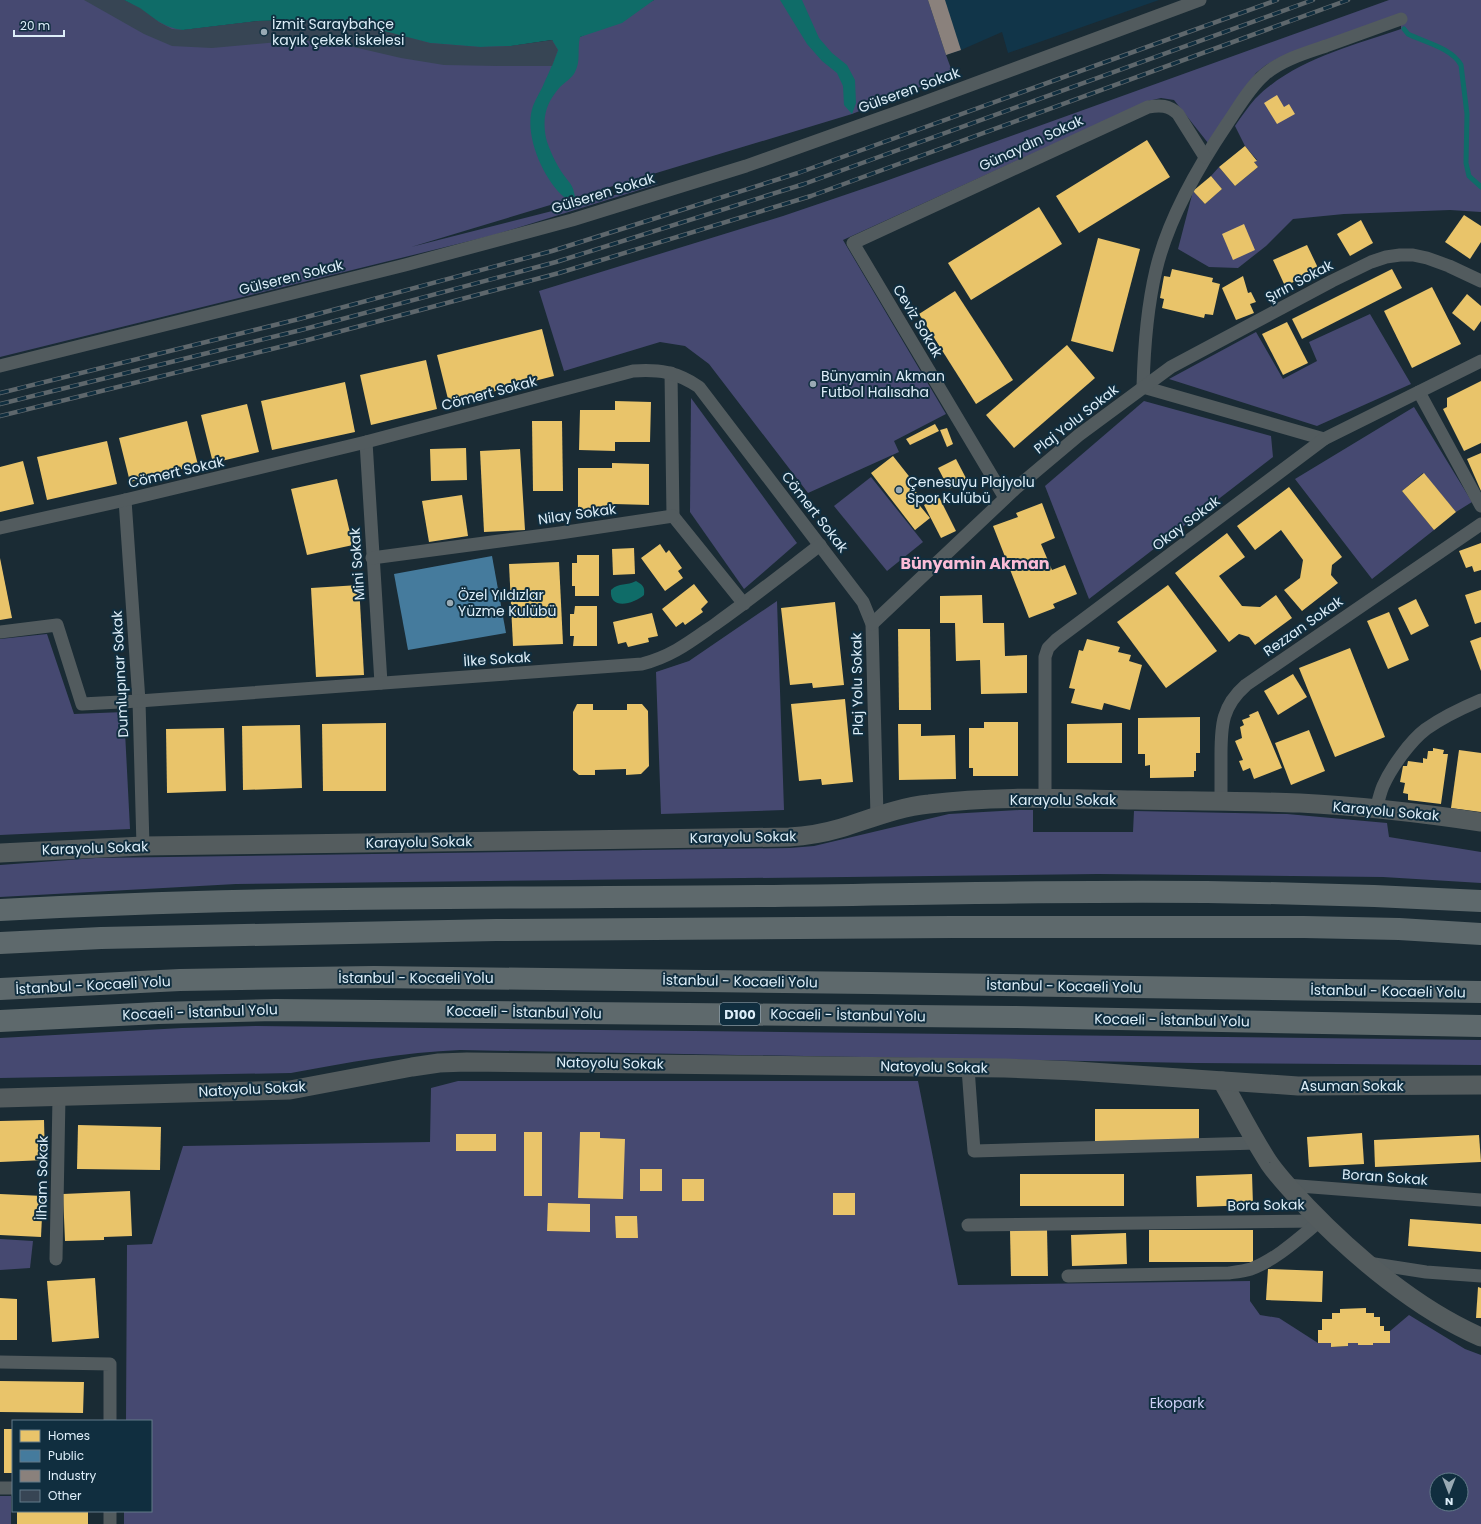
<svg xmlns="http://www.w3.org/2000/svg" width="1481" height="1524" font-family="Poppins,sans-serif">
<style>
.built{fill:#113549}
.green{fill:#464971;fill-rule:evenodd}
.water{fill:#0f6c68}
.homes{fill:#e9c46a}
.public{fill:#457b9d}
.industry{fill:#8a817c}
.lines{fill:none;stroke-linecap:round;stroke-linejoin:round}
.stream{stroke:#0f6c68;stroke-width:5}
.building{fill:#374554}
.street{stroke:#525b5e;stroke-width:13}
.secondary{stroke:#545c5e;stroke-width:19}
.highway{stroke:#5e696c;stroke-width:22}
.rail-casing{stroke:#5e676c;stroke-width:4.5}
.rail{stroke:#102e3f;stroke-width:3;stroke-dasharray:9;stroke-linecap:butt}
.poi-dot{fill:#99aab4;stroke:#102e3f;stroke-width:1.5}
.labels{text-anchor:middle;stroke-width:4;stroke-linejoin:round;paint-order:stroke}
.shield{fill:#102e3f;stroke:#a0b4c1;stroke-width:1}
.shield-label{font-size:13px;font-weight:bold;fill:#ddeef9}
.poi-label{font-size:14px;fill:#ddeef9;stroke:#102e3f;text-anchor:start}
.street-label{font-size:14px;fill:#ddeef9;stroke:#102e3f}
.park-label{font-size:14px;fill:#cdcff6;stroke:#102e3f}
.quarter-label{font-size:16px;font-weight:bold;fill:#fbbcd7;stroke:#102e3f}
</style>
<rect width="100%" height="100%" fill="#1a2b34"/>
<!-- built -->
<path class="built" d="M928 0H1159L1008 53 1002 32 961 50 946 55Z"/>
<!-- green -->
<g class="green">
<path d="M0 0H124L183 30 250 22 303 20 344 22 511 46 580 37 654 0H928L946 55 953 74 852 114 411 247 662 183 494 235 0 357Z"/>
<path d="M1389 0H1481V212L1450 210 1344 214 1293 219 1266 246 1238 268 1209 267 1178 249 1193 191 1205 204 1222 189 1211 176 1219 167 1235 186 1258 167 1254 162 1257 160 1245 146 1235 126C1241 117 1248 107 1255 99 1293 60 1352 46 1401 29V19L1279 58 1266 65 1256 73 1208 143 1174 100 1161 98 1148 101 843 240 946 414 894 441 899 452 808 493 709 364 685 346 660 342 564 371 539 291 783 216 883 182Z"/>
<path d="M1370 314 1411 384 1317 426 1169 379 1256 332 1283 379 1317 361 1309 342Z"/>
<path d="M691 398 797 543 744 589 690 512Z"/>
<path d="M1144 401 1271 436 1273 457 1089 599 1045 486Z"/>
<path d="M1414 407 1472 502 1456 512 1423 473 1402 491 1434 530 1372 579 1295 479Z"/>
<path d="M871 477 923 542 887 571 834 506Z"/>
<path d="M777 601 784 810 661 814 656 672 689 661Z"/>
<path d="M47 634 74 714 124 712 130 829 0 835V639Z"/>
<path d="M1019 810H1033V832H1133L1134 811 1287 814 1387 823 1389 837 1481 852V883L1383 877 1098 874 236 884 0 897V865L96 858 790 848 814 846 949 814Z"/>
<path d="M256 1026 1481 1040V1065L1195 1063 460 1050C405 1052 345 1063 291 1073L0 1078V1038L182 1028Z"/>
<path d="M458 1081H918L958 1285 1250 1281V1301L1260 1315 1279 1318 1318 1343H1331L1332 1347 1348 1346V1343H1358V1345H1373V1343H1390V1331L1409 1315 1465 1349 1481 1355V1524H124V1511H151V1421H126L127 1245 152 1244 183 1146 430 1142 431 1088ZM1437 1480H1461V1504H1437Z"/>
<path d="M0 1239 33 1241 30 1268 0 1270Z"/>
<rect x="0" y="1496" width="11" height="28"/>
</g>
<!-- water -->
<g class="water">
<path d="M124 0H654L622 23 580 37C577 50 581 61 575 72 572 78 565 82 560 87 546 103 542 117 546 138 548 147 557 166 563 174 570 184 573 184 575 197H564C543 179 523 134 533 106 536 98 542 89 545 81 550 71 554 60 558 50L552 40 511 46 480 47 430 43 344 22 303 20 258 21 183 30C161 28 144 10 124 0Z"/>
<path d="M780 0H802L819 38 832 53 847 65 855 80 856 103 852 114 844 105 843 86 837 73 822 61 807 44Z"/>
<path d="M636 581C643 585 645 587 644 595 634 604 609 611 611 590 619 582 627 586 636 581Z"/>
</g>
<!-- homes -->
<g class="homes">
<path d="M1277 95 1284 107 1289 104 1295 114 1277 124 1264 103Z"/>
<path d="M1147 140 1170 177 1079 233 1056 196Z"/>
<path d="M1245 146 1257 161 1254 162 1258 167 1235 186 1219 167Z"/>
<path d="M1211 176 1222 189 1205 204 1193 191Z"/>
<path d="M1039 207 1062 244 971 300 948 263Z"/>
<path d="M1464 215 1481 226V242L1470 259 1445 242Z"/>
<path d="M1361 220 1373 243 1350 256 1337 234Z"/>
<path d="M1244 224 1255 250 1233 260 1222 234Z"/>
<path d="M1098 238 1140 249 1113 352 1071 341Z"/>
<path d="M1307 245 1319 270 1285 286 1273 260Z"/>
<path d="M1172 269 1213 278 1212 282 1220 284 1213 315 1205 314 1204 318 1162 308 1164 299 1160 298 1164 276 1170 277Z"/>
<path d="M1392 269 1402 288 1302 339 1292 319Z"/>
<path d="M1243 276 1248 293 1251 292 1256 302 1250 304 1254 313 1236 320 1222 288Z"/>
<path d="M1432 287 1461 344 1412 368 1384 311Z"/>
<path d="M955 291 1013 380 976 404 919 314Z"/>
<path d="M1467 294 1481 306V321L1474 331 1452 313Z"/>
<path d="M1287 322 1308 363 1283 375 1262 334Z"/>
<path d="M542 329 554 376 449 403 437 355Z"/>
<path d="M1067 345 1095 378 1014 448 986 415Z"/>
<path d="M426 360 437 409 371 425 360 375Z"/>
<path d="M1481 381V443L1464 451 1443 409 1447 407V398Z"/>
<path d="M345 382 355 432 272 450 261 401Z"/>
<path d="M615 401 651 402 650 442H615V451L579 450 580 410H615Z"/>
<path d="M247 404 259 452 213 463 201 415Z"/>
<path d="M187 421 198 465 130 482 119 438Z"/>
<path d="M532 421H562L563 491H533Z"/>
<path d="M935 424 939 431 910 445 906 439Z"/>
<path d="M947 428 953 444 947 447 940 430Z"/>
<path d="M107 441 117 484 47 500 37 457Z"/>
<path d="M466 448 467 480 431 481 430 449Z"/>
<path d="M520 449 525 530 484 532 480 451Z"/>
<path d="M1481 453V491L1467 459Z"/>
<path d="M893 456 912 480 908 482 920 497 916 501 930 518 915 530 871 473Z"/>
<path d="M956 459 967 480 949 489 938 468Z"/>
<path d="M23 461 34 504 0 512V467Z"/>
<path d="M612 463 649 464V505L614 504V510H578V468H612Z"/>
<path d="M1424 473 1456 512 1434 530 1402 491Z"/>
<path d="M337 479 353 545 307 555 291 489Z"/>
<path d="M1289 487 1342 557 1332 565 1331 575 1338 583 1302 611 1284 590 1300 578 1303 560 1281 530 1255 550 1237 526Z"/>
<path d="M462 495 468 536 429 542 422 501Z"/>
<path d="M939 497 956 531 941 538 924 505Z"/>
<path d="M1042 503 1055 538 1041 544 1052 570 1065 565 1077 594 1053 604 1055 608 1029 618 993 526 1018 517 1016 513Z"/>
<path d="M1227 533 1245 557 1219 576 1242 606 1260 607 1276 595 1292 618 1255 645 1249 637 1239 634 1229 642 1175 573Z"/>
<path d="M1481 543V570L1474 572 1472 566 1466 568 1459 551Z"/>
<path d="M660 544 666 553 669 550 682 568 678 571 683 578 665 591 641 558Z"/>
<path d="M634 548 635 574 613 575 612 549Z"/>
<path d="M577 555H599V596H575V586H572V563H577Z"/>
<path d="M0 558 12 618 0 620Z"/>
<path d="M559 562 563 644 513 646 509 564Z"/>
<path d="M694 584 708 602 701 609 703 612 685 625 683 622 676 627 662 609Z"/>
<path d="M359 585 364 675 316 677 311 588Z"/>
<path d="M1168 585 1217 651 1166 688 1117 622Z"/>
<path d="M1481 590V622L1475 624 1465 595Z"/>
<path d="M982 595 983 623H1004L1005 656 1027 655V693L981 694 980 660 956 661 955 623H940V596Z"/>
<path d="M1416 599 1429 626 1411 635 1398 608Z"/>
<path d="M835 602 844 685 813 688 812 683 790 685 781 608Z"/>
<path d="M575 606H597V646H573L574 636H570V614H574Z"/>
<path d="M1389 612 1409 660 1388 669 1367 621Z"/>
<path d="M652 613 658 636 648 638 649 642 628 647 626 642 618 644 613 622Z"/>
<path d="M898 629H930L931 710H899Z"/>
<path d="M1481 637V671L1470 641Z"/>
<path d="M1087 639 1120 647 1118 652 1131 655 1129 661 1142 665 1130 710 1104 703 1102 710 1071 703 1075 689 1069 688 1079 650 1083 651Z"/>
<path d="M1350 648 1385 737 1335 757 1299 668Z"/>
<path d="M1293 674 1307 697 1278 715 1264 691Z"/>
<path d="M845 699 853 782 822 785 821 779 799 781 791 704Z"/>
<path d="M577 704H593V710H627V704H642L648 711 649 766 641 774 626 775V769L595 770V775H579L573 770V712Z"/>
<path d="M1258 711 1282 768 1254 779 1250 768 1243 771 1239 761 1243 760 1235 741 1242 738 1240 727 1244 725 1242 720 1250 717 1249 715Z"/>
<path d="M1200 717V753H1196V771H1194V777L1150 778V765L1145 766V754H1138V718Z"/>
<path d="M984 722H1018V776H973V768H969V728H984Z"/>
<path d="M386 723V791H323L322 724Z"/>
<path d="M1122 723V763H1067V724Z"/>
<path d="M898 724H921V736L955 735 956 779 899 780Z"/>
<path d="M300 725 302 788 243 790 242 726Z"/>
<path d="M224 728 226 791 167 793 166 729Z"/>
<path d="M1309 730 1325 771 1291 785 1275 743Z"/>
<path d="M1433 748 1444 750 1443 754H1448L1441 804 1408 800V794L1403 793 1405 783 1400 782 1403 766H1407L1408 761 1423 763V758L1427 759 1428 751H1433Z"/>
<path d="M1459 750 1481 753V812L1451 808Z"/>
<rect x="1095" y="1109" width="104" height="32"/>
<path d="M44 1120 45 1160 0 1162V1121Z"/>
<path d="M78 1125 161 1127 160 1170 77 1169Z"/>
<rect x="524" y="1132" width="18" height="64"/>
<path d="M580 1132H600V1138L625 1139 623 1199 578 1198Z"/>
<path d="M1362 1133 1364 1164 1309 1167 1307 1137Z"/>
<rect x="456" y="1134" width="40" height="17"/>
<path d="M1479 1135 1481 1162 1375 1167 1374 1140Z"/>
<rect x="640" y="1169" width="22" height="22"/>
<rect x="1020" y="1174" width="104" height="32"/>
<path d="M1252 1174 1253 1205 1197 1207 1196 1176Z"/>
<rect x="682" y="1179" width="22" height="22"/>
<path d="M130 1191 132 1236 104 1237V1240L65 1241 63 1194Z"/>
<rect x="833" y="1193" width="22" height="22"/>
<path d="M0 1194 43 1196 41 1237 0 1235Z"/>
<path d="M548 1203 590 1204V1232L547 1231Z"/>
<path d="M615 1216H637L638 1238H616Z"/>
<path d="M1410 1219 1481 1224V1252L1408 1246Z"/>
<path d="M1047 1229 1048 1276H1011L1010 1230Z"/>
<rect x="1149" y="1230" width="104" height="32"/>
<path d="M1126 1233 1127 1264 1072 1266 1071 1235Z"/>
<path d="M1268 1269 1323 1271 1322 1302 1266 1300Z"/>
<path d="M95 1278 99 1338 52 1342 47 1281Z"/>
<path d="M1478 1287 1481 1288V1318H1476Z"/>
<path d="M0 1298 17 1299V1340H0Z"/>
<path d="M1366 1308V1313H1374V1317H1380V1326H1384V1331H1390V1343H1373V1345H1358V1343H1348V1346L1331 1347V1343H1318V1330H1322V1319H1332V1313H1340V1309Z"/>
<path d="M0 1381 84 1382 83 1413 0 1412Z"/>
<rect x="4" y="1429" width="9" height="44"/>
<rect x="17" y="1511" width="71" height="13"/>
</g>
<!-- public -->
<path class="public" d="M492 556 506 633 408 650 394 574Z"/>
<!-- industry -->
<path class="industry" d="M928 0H945L961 50 946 55Z"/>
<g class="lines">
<!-- stream -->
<path class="stream" d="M1404 29 1408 34C1424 42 1452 48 1461 65L1467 114 1466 163 1469 176 1481 187"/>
</g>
<!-- building -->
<path class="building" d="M84 0H124L140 8 159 22 172 29 183 30 258 21 303 20 344 22 377 29 430 43 480 47 511 46 552 40 558 50 552 66H497L444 65 401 58 345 45 300 40 212 48 172 46 144 34Z"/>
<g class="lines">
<!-- street -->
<g class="street">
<path d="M0 366 405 265 572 220 746 166 914 106 1200 0"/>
<path d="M671 373 673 516"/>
<path d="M1143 387C1144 348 1147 308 1156 270 1168 219 1198 167 1227 124 1238 108 1249 88 1264 75 1281 60 1305 53 1326 46 1351 37 1376 28 1401 19"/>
<path d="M1143 387 1324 439"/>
<path d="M1419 392 1481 506"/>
<path d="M366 442 381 683"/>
<path d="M1005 498 853 243 1148 107C1160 105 1169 105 1178 114L1205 157"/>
<path d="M125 500 139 701 143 846"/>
<path d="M673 516 744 604"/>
<path d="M0 528 125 500 366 442 633 371C659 369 677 372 699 387L863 602 872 624 877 816"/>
<path d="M372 558 560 533 673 516"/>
<path d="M872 624 1016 488 1079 435 1171 367 1332 281 1371 262 1386 257 1400 255H1413L1427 258 1449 266 1481 281"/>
<path d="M0 632 57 625 82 704 139 701 642 664C673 656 691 641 717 623 752 598 786 571 820 545"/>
<path d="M1045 799V657L1048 648 1056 640 1324 439 1481 361"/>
<path d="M1221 802C1221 786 1221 770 1221 755 1221 725 1222 706 1246 685L1481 524"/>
<path d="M1376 810C1378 802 1380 793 1383 786 1391 768 1410 741 1426 729 1443 717 1462 708 1481 700"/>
<path d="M968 1068 974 1151 1257 1143"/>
<path d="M1286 1185 1481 1200"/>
<path d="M968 1225 1320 1221"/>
<path d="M56 1259 59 1097"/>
<path d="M1368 1263 1426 1272 1481 1276"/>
<path d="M1068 1276 1229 1273C1236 1272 1244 1271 1251 1269 1277 1259 1299 1238 1320 1221"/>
<path d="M0 1362 110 1364V1421"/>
<path d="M0 1488H13"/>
<path d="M110 1524V1511"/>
</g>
<!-- secondary -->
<g class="secondary">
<path d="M0 853 143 846 789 837C807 836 824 833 841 828 870 819 898 807 929 804 997 795 1067 799 1135 800 1190 801 1245 801 1300 803 1360 806 1421 813 1481 822"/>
<path d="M1222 1081C1238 1109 1252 1137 1269 1163 1280 1179 1294 1193 1307 1207 1354 1256 1418 1310 1481 1337"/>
<path d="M0 1098 290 1090 412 1067 439 1063 467 1062 1005 1068 1077 1071 1298 1086 1481 1085"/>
</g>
<!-- highway -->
<g class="highway">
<path d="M0 910C253 896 506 898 759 896 871 895 982 892 1094 892 1223 891 1352 894 1481 901"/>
<path d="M0 943 101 938 496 930 952 927H1304L1399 929 1481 934"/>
<path d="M0 989 180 980 374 977 871 983 1481 992"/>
<path d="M0 1021 158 1013 275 1010 1013 1017 1481 1026"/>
</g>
<!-- rail casing -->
<g class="rail-casing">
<g id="rail">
<path d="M0 393 299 319 552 251 798 173 1277 0"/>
<path d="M0 404 301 330 556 262 804 184 1313 0"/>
<path d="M0 416 304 341 559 273 811 196 1348 0"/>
</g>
</g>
<!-- rail -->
<use href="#rail" class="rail"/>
</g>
<!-- markers -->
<g class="poi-dot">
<circle cx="264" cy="32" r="4"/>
<circle cx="813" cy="384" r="4"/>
<circle cx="899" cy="490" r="4"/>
<circle cx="450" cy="603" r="4"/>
</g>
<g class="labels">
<!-- shield labels -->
<rect class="shield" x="720" y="1003" width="40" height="22" rx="3"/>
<g class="shield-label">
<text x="740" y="1019">D100</text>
</g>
<!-- poi labels -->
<g class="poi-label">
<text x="272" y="29">İzmit Saraybahçe<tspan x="272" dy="16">kayık çekek iskelesi</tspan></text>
<text x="821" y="381">Bünyamin Akman<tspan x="821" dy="16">Futbol Halısaha</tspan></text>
<text x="907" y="487">Çenesuyu Plajyolu<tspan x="907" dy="16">Spor Kulübü</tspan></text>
<text x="458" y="600">Özel Yıldızlar<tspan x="458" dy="16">Yüzme Kulübü</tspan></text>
</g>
<!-- street labels -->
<g class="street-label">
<text transform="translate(909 90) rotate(-20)" y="5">Gülseren Sokak</text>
<text transform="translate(1031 143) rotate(-25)" y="5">Günaydın Sokak</text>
<text transform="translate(603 193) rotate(-17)" y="5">Gülseren Sokak</text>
<text transform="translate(291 277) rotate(-14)" y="5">Gülseren Sokak</text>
<text transform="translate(1299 281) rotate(-28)" y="5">Şırın Sokak</text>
<text transform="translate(918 321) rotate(59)" y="5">Ceviz Sokak</text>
<text transform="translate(489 393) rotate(-15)" y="5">Cömert Sokak</text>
<text transform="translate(1076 419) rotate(-38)" y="5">Plaj Yolu Sokak</text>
<text transform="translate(176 472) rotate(-13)" y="5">Cömert Sokak</text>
<text transform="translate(815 512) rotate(52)" y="5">Cömert Sokak</text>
<text transform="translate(577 514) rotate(-8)" y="5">Nilay Sokak</text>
<text transform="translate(1186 523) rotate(-37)" y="5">Okay Sokak</text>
<text transform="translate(357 564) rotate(-94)" y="5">Mini Sokak</text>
<text transform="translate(1303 626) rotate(-35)" y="5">Rezzan Sokak</text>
<text transform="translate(497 659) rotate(-4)" y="5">İlke Sokak</text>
<text transform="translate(120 674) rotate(-93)" y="5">Dumlupınar Sokak</text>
<text transform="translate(857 684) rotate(-91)" y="5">Plaj Yolu Sokak</text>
<text x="1063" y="805">Karayolu Sokak</text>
<text transform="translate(1386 811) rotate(5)" y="5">Karayolu Sokak</text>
<text transform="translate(743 837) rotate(-1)" y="5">Karayolu Sokak</text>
<text transform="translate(419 842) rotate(-1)" y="5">Karayolu Sokak</text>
<text transform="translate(95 848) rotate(-2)" y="5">Karayolu Sokak</text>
<text x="416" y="983">İstanbul - Kocaeli Yolu</text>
<text transform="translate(740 981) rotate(1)" y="5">İstanbul - Kocaeli Yolu</text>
<text transform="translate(93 985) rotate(-3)" y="5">İstanbul - Kocaeli Yolu</text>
<text transform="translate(1064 986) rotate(1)" y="5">İstanbul - Kocaeli Yolu</text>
<text transform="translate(1388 991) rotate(1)" y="5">İstanbul - Kocaeli Yolu</text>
<text transform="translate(200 1012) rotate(-2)" y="5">Kocaeli - İstanbul Yolu</text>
<text transform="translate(524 1012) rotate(1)" y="5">Kocaeli - İstanbul Yolu</text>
<text transform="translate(848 1015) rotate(1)" y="5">Kocaeli - İstanbul Yolu</text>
<text transform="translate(1172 1020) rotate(1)" y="5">Kocaeli - İstanbul Yolu</text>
<text transform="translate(610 1063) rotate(1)" y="5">Natoyolu Sokak</text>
<text transform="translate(934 1067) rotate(1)" y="5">Natoyolu Sokak</text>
<text x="1352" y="1091">Asuman Sokak</text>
<text transform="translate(252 1089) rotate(-3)" y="5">Natoyolu Sokak</text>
<text transform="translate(1385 1177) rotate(4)" y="5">Boran Sokak</text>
<text transform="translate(42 1178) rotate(-89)" y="5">İlham Sokak</text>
<text transform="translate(1266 1205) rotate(-1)" y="5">Bora Sokak</text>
</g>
<!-- park labels -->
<g class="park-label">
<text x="1177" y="1408">Ekopark</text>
</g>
<!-- quarter labels -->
<g class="quarter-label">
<text x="975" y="569">Bünyamin Akman</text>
</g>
</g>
<!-- legend -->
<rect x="12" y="1420" width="140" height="92" fill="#102e3f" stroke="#627b89"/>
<rect x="20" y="1430" width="20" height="12" fill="#e9c46a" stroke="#627b89"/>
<text x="48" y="1440" font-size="12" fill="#ddeef9">Homes</text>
<rect x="20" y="1450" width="20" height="12" fill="#457b9d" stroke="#627b89"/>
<text x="48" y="1460" font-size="12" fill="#ddeef9">Public</text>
<rect x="20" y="1470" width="20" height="12" fill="#8a817c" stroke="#627b89"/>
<text x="48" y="1480" font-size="12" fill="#ddeef9">Industry</text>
<rect x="20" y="1490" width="20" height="12" fill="#374554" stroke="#627b89"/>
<text x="48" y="1500" font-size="12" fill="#ddeef9">Other</text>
<!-- north arrow -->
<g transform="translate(1449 1492) rotate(180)"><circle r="19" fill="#102e3f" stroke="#627b89"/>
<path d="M0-3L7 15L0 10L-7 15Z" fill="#99aab4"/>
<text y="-6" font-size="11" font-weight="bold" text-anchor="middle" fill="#ddeef9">N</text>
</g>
<!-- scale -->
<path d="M14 30v6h50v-6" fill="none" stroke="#ddeef9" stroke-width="2"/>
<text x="20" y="30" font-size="12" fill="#ddeef9" stroke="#102e3f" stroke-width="3" paint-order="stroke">20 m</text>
</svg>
